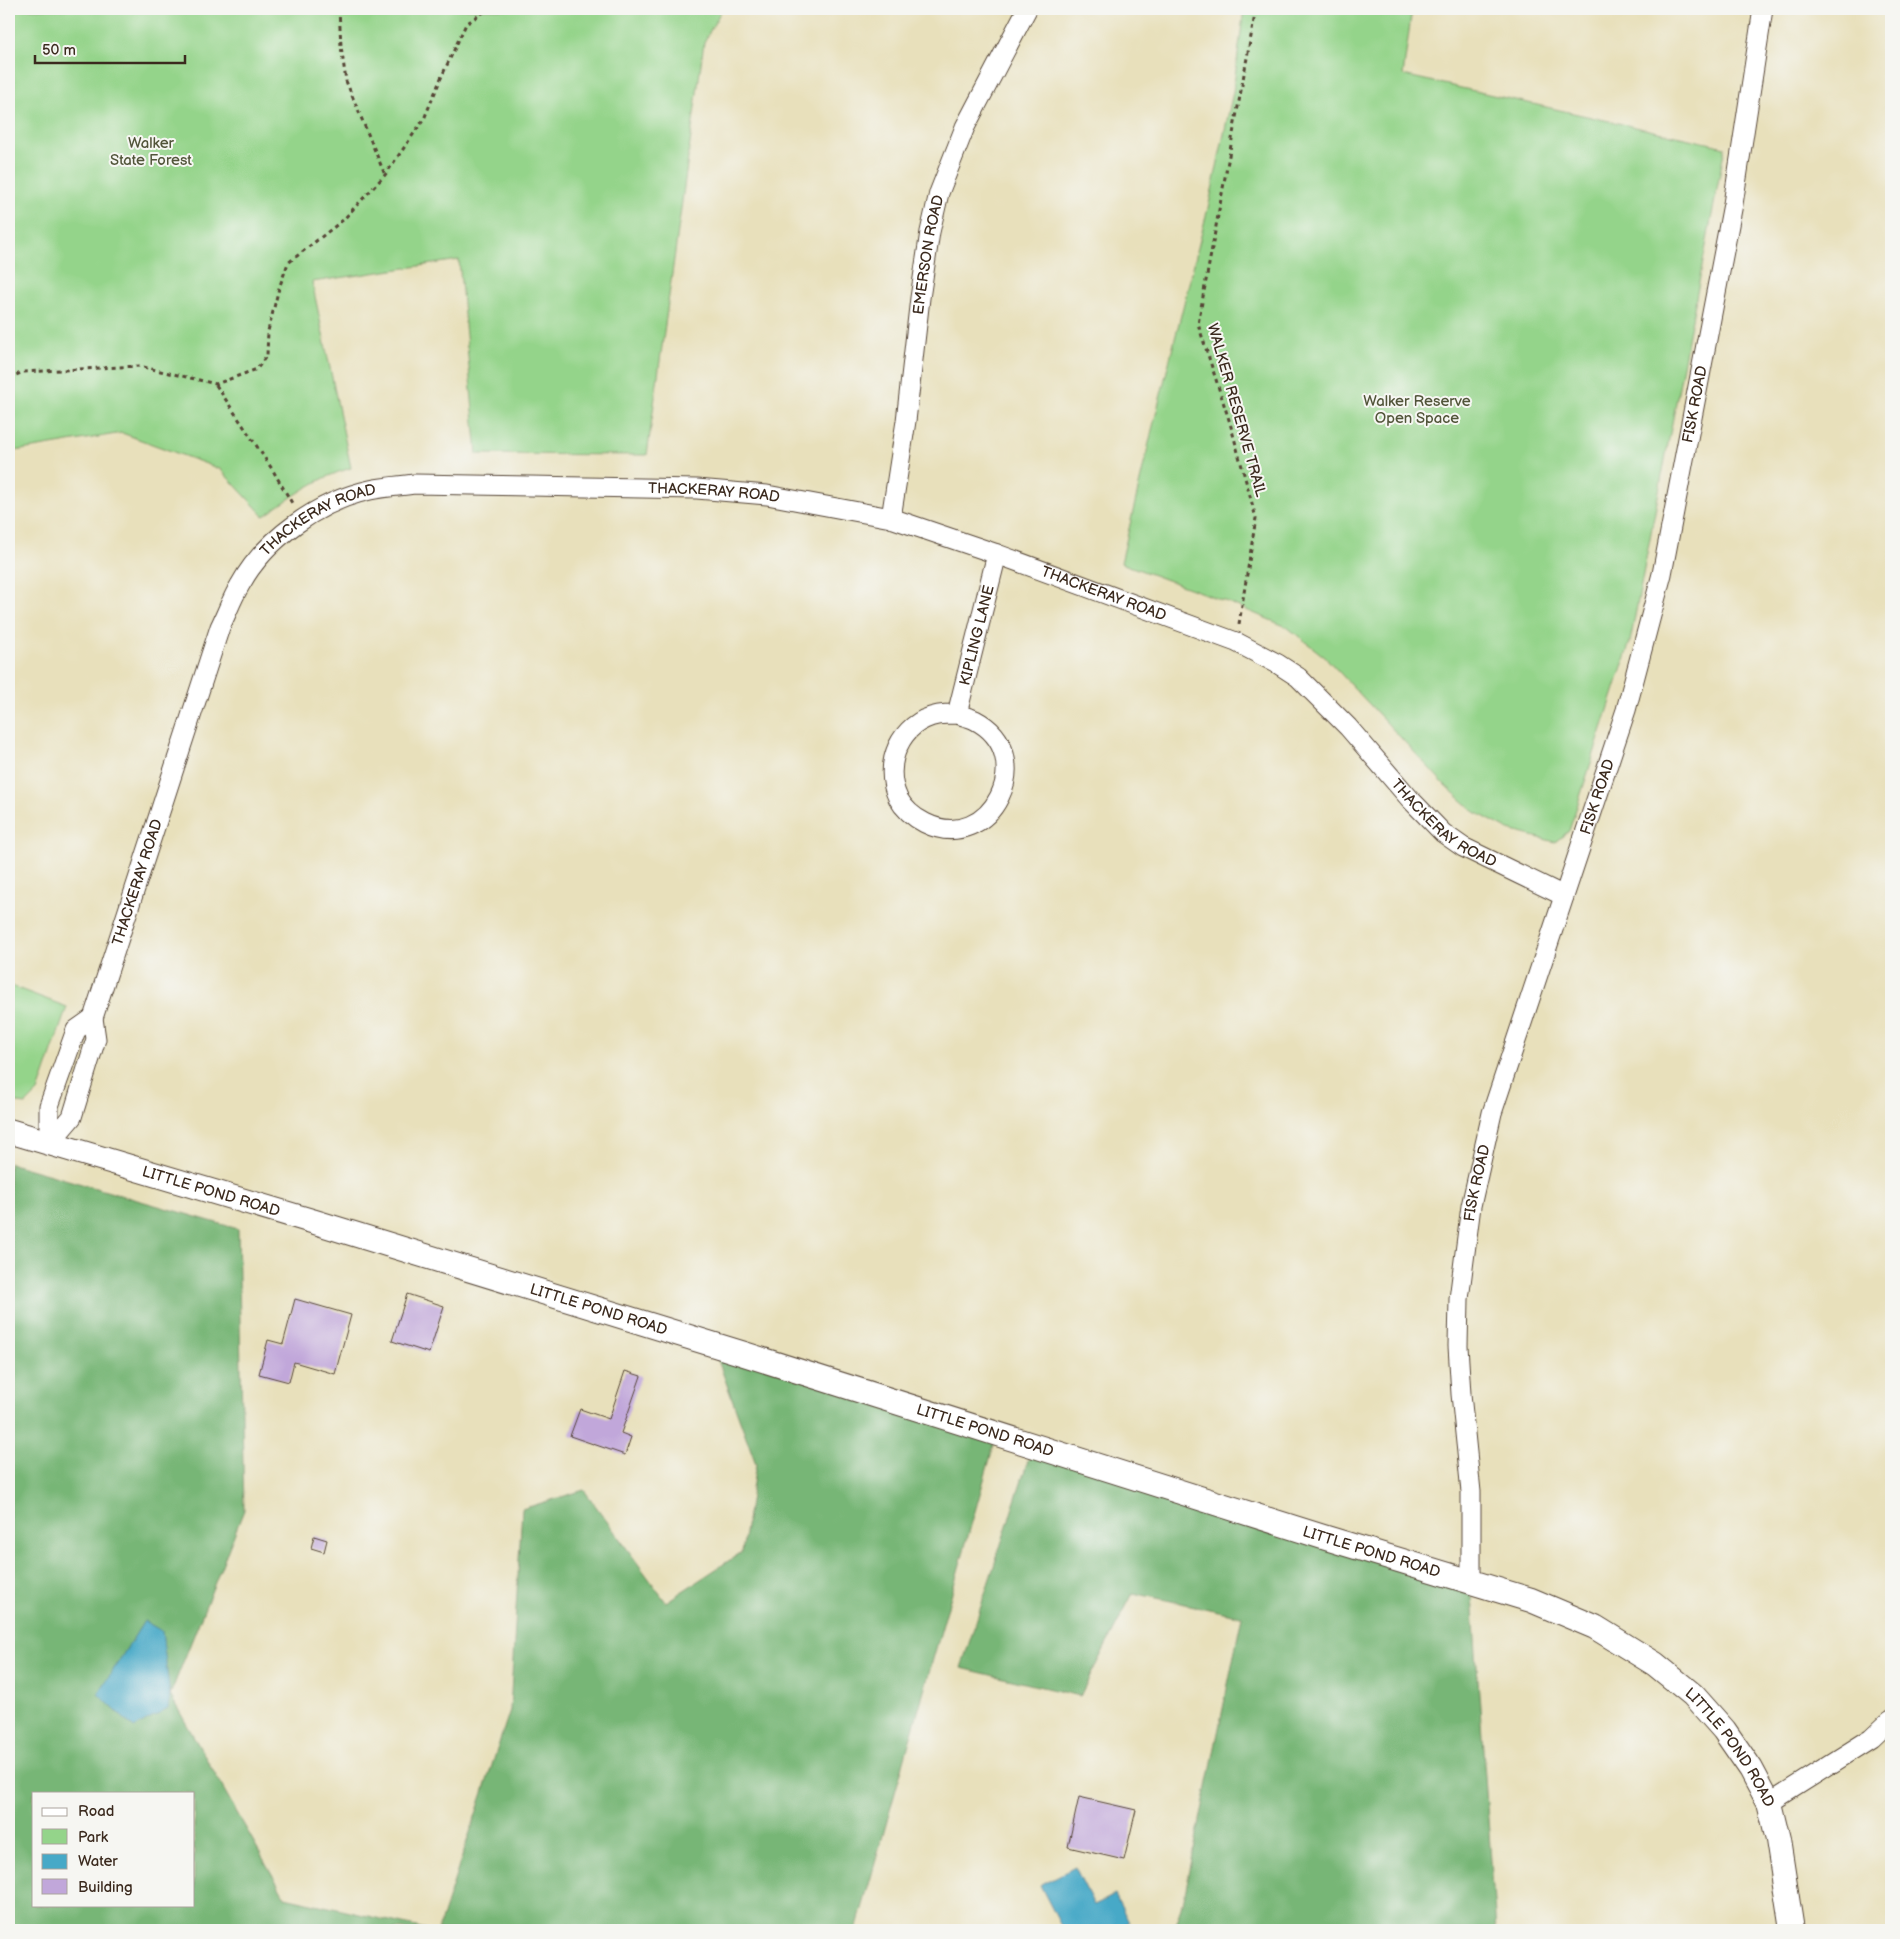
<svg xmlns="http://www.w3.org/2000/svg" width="1900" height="1939" font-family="'Balsamiq Sans',sans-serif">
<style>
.green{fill:#94d48a;stroke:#687f54}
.forest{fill:#77b676;stroke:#59704a;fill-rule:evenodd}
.water{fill:#47a9c7;stroke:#416a72}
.building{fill:#c1a7da}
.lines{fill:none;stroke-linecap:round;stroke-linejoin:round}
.minor-casing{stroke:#554536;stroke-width:21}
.tertiary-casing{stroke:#554536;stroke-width:26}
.path{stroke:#554536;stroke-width:3;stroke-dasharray:4 4;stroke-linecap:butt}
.minor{stroke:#fff;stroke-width:19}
.tertiary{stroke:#fff;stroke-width:24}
.labels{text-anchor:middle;stroke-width:4;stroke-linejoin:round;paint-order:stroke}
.park-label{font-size:15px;fill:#515439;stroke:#f6f6f2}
.street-label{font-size:15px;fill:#3b2a1e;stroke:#f6f6f2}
</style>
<rect width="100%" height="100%" fill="#f6f6f2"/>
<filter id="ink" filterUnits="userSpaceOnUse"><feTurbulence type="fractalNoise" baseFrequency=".02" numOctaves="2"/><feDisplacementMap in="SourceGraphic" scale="10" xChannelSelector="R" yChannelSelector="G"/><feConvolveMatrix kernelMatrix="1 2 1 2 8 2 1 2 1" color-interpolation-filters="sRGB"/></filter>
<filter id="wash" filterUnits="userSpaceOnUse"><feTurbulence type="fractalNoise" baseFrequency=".0096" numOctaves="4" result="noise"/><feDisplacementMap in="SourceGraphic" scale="20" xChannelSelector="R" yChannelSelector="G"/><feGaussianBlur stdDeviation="1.12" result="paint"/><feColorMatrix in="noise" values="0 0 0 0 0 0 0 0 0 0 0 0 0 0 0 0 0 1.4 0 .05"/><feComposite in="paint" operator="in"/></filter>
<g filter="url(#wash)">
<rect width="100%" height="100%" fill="#e8e0bb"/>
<!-- green -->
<g class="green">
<path d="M9 9H722L704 42 647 455 477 454 459 260 312 282 351 468C318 477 292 497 264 516L220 469 122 433 9 452Z"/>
<path d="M1244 9H1412L1403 75 1725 147 1630 642 1569 831 1555 842 1509 830 1475 812 1446 786 1326 658 1287 627 1227 602 1121 563 1152 430 1209 204 1233 92Z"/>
<path d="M9 985 67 1007 38 1092 26 1104 9 1102Z"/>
</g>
<!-- forest -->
<g class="forest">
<path d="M9 1163 238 1229 244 1510 170 1695 285 1897 429 1930H9ZM34 1793H194V1905H34Z"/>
<path d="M712 1344 997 1434 856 1930H438L510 1710 522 1509 584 1490 666 1602 742 1552 756 1464Z"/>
<path d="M1033 1445 1471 1582 1496 1930H1174L1182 1908 1242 1616 1133 1593 1080 1696 961 1668Z"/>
</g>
<!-- water -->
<g class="water">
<path d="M144 1621 162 1631 170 1695 168 1709 134 1728 98 1694Z"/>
<path d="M1075 1867 1094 1905 1115 1895 1129 1922 1113 1930H1063L1040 1885Z"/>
</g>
<g id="blocks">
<!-- building -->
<g class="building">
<path d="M407 1294 444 1306 429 1353 392 1341Z"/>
<path d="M295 1299 351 1315 335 1374 294 1362 289 1382 259 1374 268 1340 283 1344Z"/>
<path d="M625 1371 641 1376 621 1433 631 1437 625 1455 570 1436 580 1409 609 1419Z"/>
<path d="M314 1536 327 1540 324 1552 311 1548Z"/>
<path d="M1079 1797 1136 1810 1124 1860 1068 1847Z"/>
</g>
</g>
</g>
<g filter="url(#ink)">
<use href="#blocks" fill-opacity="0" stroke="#554536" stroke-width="1"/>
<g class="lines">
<!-- minor casing -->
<g class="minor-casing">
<g id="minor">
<path id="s1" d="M891 518 906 421 920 298 930 232 939 193 965 127 1027 9"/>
<path id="s2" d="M957 714C962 716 969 717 975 720 1041 754 991 856 925 823 913 817 904 809 898 798 882 765 900 722 938 715 944 714 951 714 957 714L997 554"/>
<path id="s3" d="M49 1144 72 1117 96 1039 93 1018 220 627C227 613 232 598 240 585 265 539 319 501 370 490 385 487 400 486 415 484L697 489 767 495 891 518 997 554 1236 642 1278 664 1298 677 1348 727 1410 799 1443 833 1463 847 1564 896"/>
<path d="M49 1144V1106L76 1030 93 1018"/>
<path id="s4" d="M1471 1582V1492L1461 1394 1458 1346 1459 1299 1471 1206 1492 1113 1626 710 1662 574 1733 204 1763 9"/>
<path d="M1769 1803 1872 1738 1891 1720"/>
</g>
</g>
<!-- tertiary casing -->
<g class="tertiary-casing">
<g id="tertiary">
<path id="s5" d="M9 1131 315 1222 741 1353 1323 1537 1531 1600 1595 1627 1655 1664 1693 1695 1724 1730 1751 1769 1769 1803 1778 1840 1792 1930"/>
</g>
</g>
<!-- path -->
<g class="path">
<path d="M339 9 341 46 346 81 385 175"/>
<path d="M9 378 23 372 139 366 216 384 257 369 267 355 268 331 279 288 288 263 343 220 385 175 424 119 441 78 466 24 488 9"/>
<path d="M216 385 272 469 292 503"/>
<path d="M1239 624 1256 518 1230 423 1198 324 1256 9"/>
<path d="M9 1066 10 1067 9 1074"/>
</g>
<!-- minor -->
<use href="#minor" class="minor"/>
<!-- tertiary -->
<use href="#tertiary" class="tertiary"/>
</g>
</g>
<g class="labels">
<!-- park labels -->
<g class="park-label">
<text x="151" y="148">Walker<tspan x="151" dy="17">State Forest</tspan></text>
<text x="1417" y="406">Walker Reserve<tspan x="1417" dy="17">Open Space</tspan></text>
</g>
<!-- street labels -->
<g class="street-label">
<text dy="5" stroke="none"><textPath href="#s1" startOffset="266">EMERSON ROAD</textPath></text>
<text dy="5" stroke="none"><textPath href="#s4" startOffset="1211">FISK ROAD</textPath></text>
<text transform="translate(1237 410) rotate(74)" y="5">WALKER RESERVE TRAIL</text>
<text dy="5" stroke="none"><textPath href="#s3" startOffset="1106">THACKERAY ROAD</textPath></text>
<text dy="5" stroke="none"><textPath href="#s3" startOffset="701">THACKERAY ROAD</textPath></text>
<text dy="5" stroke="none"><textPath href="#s3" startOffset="1511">THACKERAY ROAD</textPath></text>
<text dy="5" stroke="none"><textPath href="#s2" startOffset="441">KIPLING LANE</textPath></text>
<text dy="5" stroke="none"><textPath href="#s4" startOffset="806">FISK ROAD</textPath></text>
<text dy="5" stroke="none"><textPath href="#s3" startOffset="1931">THACKERAY ROAD</textPath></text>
<text dy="5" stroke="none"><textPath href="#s3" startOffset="281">THACKERAY ROAD</textPath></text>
<text dy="5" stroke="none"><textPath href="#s4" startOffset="401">FISK ROAD</textPath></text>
<text dy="5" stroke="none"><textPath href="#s5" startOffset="211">LITTLE POND ROAD</textPath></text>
<text dy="5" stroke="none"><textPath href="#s5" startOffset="616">LITTLE POND ROAD</textPath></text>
<text dy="5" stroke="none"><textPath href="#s5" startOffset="1021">LITTLE POND ROAD</textPath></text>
<text dy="5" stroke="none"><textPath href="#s5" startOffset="1426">LITTLE POND ROAD</textPath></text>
<text dy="5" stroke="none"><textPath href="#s5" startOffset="1846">LITTLE POND ROAD</textPath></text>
</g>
</g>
<!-- margin -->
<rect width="1900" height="1939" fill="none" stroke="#f6f6f2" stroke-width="30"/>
<!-- legend -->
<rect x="32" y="1792" width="162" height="115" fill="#f6f6f2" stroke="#aba49d"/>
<rect x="42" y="1808" width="25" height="8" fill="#ffffff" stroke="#aba49d"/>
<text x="78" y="1816" font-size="15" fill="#3b2a1e">Road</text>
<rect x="42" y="1829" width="25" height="15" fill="#94d48a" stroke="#aba49d"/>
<text x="78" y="1842" font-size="15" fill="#3b2a1e">Park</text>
<rect x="42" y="1854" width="25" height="15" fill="#47a9c7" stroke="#aba49d"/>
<text x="78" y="1866" font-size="15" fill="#3b2a1e">Water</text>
<rect x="42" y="1879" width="25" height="15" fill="#c1a7da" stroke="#aba49d"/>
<text x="78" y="1892" font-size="15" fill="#3b2a1e">Building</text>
<!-- scale -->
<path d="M35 55v8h150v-8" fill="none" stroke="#3b2a1e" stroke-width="2.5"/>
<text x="42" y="55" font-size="15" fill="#3b2a1e" stroke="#f6f6f2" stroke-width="4" paint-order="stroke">50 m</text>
</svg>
